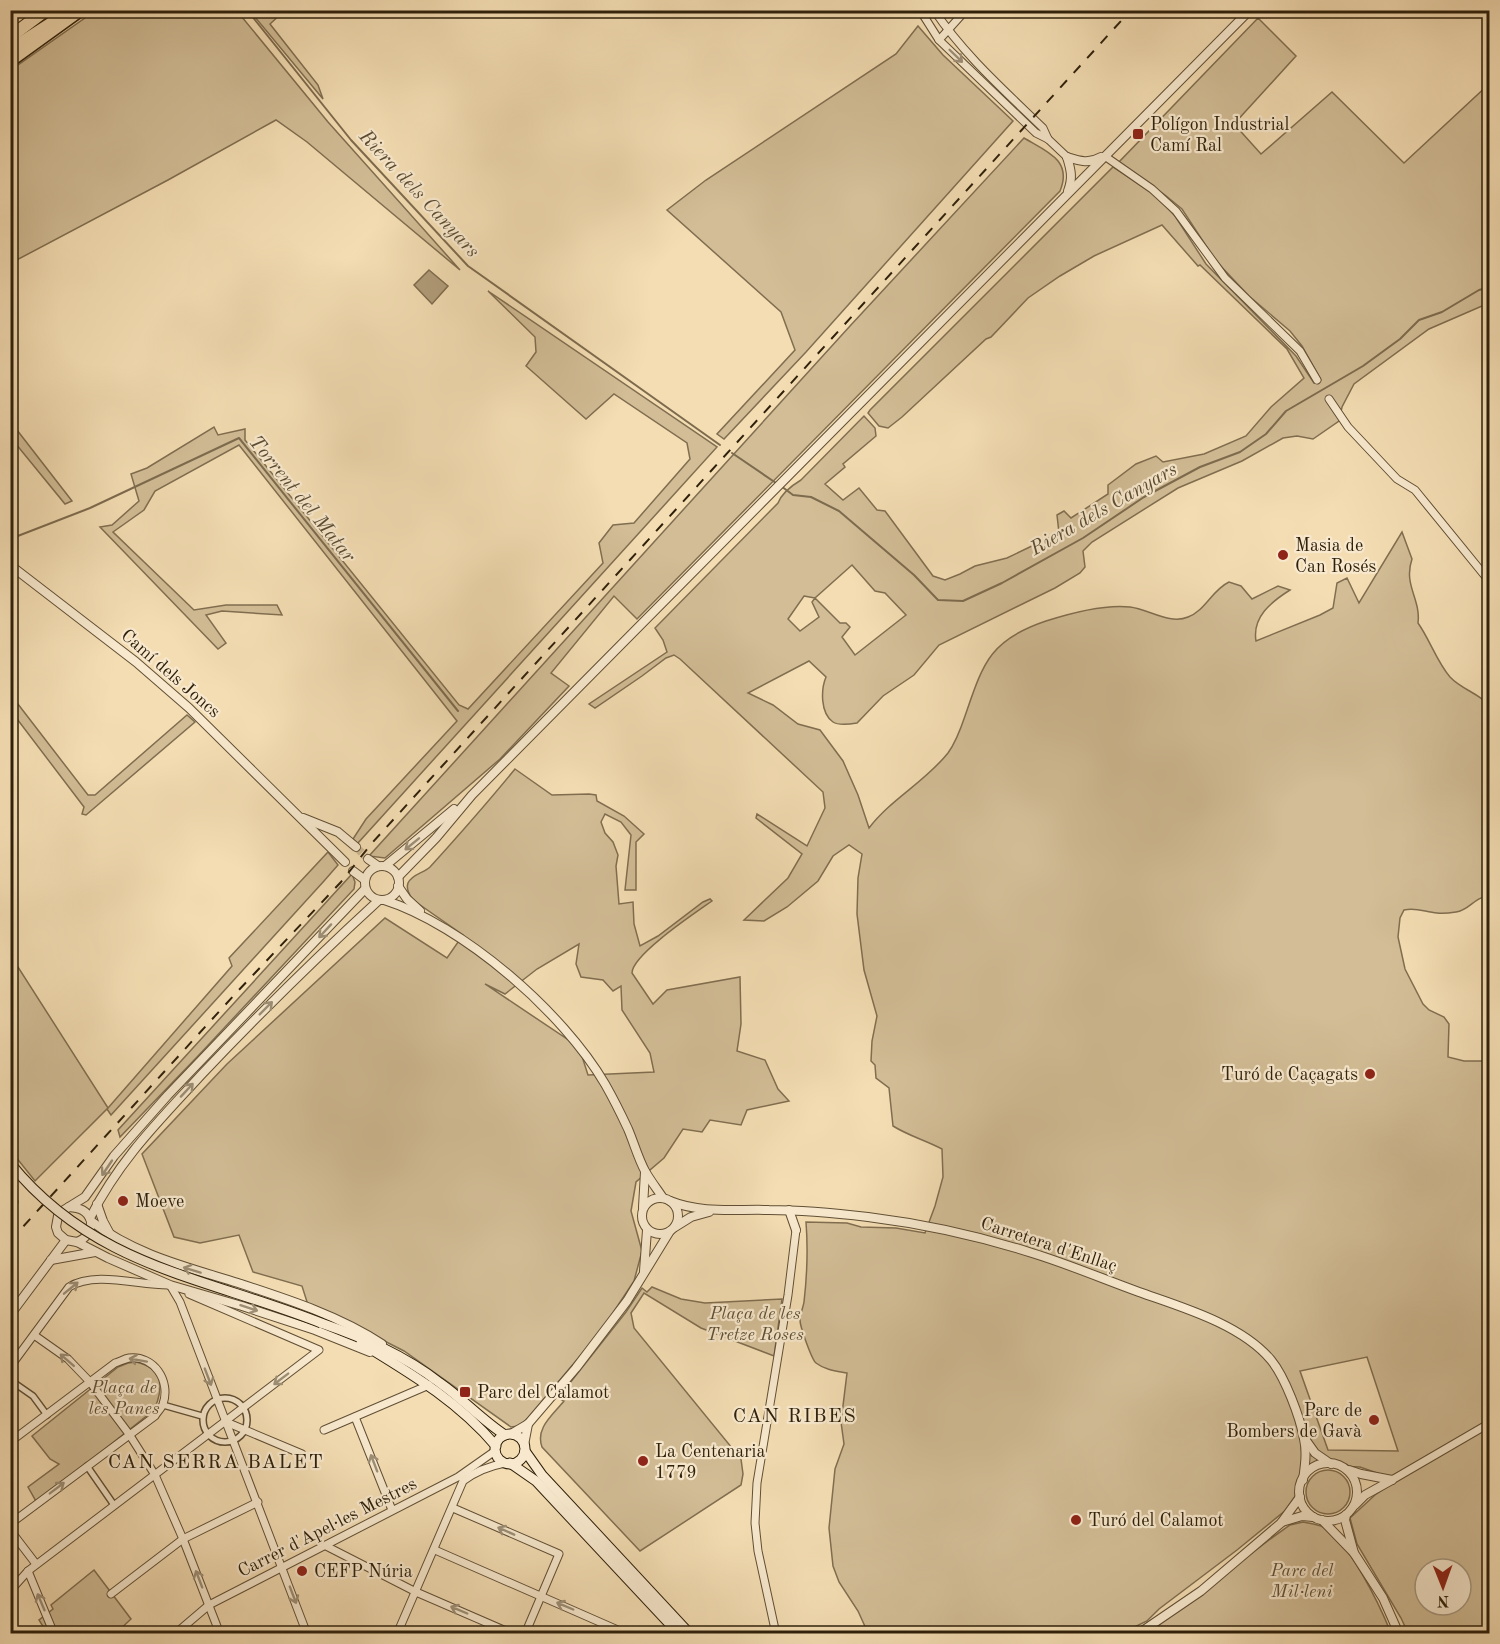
<svg xmlns="http://www.w3.org/2000/svg" width="1500" height="1644" font-family="'Old Standard TT',serif">
<style>
.green{fill:#d2bd96;stroke:#806e50;stroke-width:1.5;fill-rule:evenodd}
.water{fill:#b19d7a;stroke:#7d6b4e;stroke-width:1.5}
.lines{fill:none;stroke-linecap:round;stroke-linejoin:round}
.stream{stroke:#7d6b4e;stroke-width:2}
.tertiary-tunnel{stroke:#ccb791;stroke-width:8;stroke-dasharray:8 4;stroke-linecap:butt}
.pedestrian-casing{stroke:#604f35;stroke-width:8}
.minor-casing{stroke:#604f35;stroke-width:9}
.tertiary-casing{stroke:#604f35;stroke-width:10}
.secondary-casing{stroke:#2e200b;stroke-width:11}
.trunk-casing{stroke:#2e200b;stroke-width:13}
.motorway-casing{stroke:#2e200b;stroke-width:14}
.pedestrian{stroke:#f8e9ce;stroke-width:5}
.minor{stroke:#f8e9ce;stroke-width:7}
.tertiary{stroke:#f8e9ce;stroke-width:8}
.secondary{stroke:#f8e9ce;stroke-width:9}
.trunk{stroke:#f4ddb3;stroke-width:10}
.motorway{stroke:#f4ddb3;stroke-width:12}
.rail{stroke:#2e200b;stroke-width:2;stroke-dasharray:10 10;stroke-linecap:butt}
.secondary-bridge-casing{stroke:#2e200b;stroke-width:11;stroke-linecap:butt}
.secondary-bridge{stroke:#f8e9ce;stroke-width:9}
.oneway{stroke:#9d8f76}
.poi-dot{fill:#8f2418;stroke:#f8e9ce;stroke-width:2}
.labels{text-anchor:middle;stroke-width:4.5;stroke-linejoin:round;paint-order:stroke}
.poi-label{font-size:18px;fill:#2e200b;stroke:#f8e9ce;text-anchor:start}
.street-label{font-size:18px;fill:#2e200b;stroke:#f8e9ce}
.park-label{font-size:18px;font-style:italic;fill:#5f4f35;stroke:#f8e9ce}
.water-label{font-size:20px;font-style:italic;fill:#5c4c32;stroke:#f8e9ce}
.neighbourhood-label{font-size:20px;letter-spacing:1.5px;fill:#2e200b;stroke:#f8e9ce}
</style>
<rect width="100%" height="100%" fill="#f4ddb3"/>
<filter id="stains"><feTurbulence type="fractalNoise" baseFrequency=".00333" numOctaves="4"/><feColorMatrix values="0 0 0 0 .2 0 0 0 0 .09 0 0 0 0 .02 0 0 0 .5 -.17"/></filter>
<radialGradient id="worn" r=".72"><stop offset=".6" stop-color="#630" stop-opacity="0"/><stop offset="1" stop-color="#630" stop-opacity=".3"/></radialGradient>
<!-- green -->
<g class="green">
<path d="M95 11H237L328 122 460 270 307 142 276 120 168 180 11 263V70Z"/>
<path d="M250 11H284L270 24 318 85 323 99Z"/>
<path d="M1258 18 1296 56 1234 124 1261 154 1332 92 1404 163 1489 84V303L1429 329 1354 384 1342 407 1339 421 1313 439 1297 436 1283 438 1242 461 1178 488 1092 542 1083 551 1085 567 1080 573 1055 588 939 645 914 675 883 696 857 723C851 724 839 726 833 722 820 713 821 689 826 677L809 661 748 693 773 705 798 724 820 730 843 761 858 795 869 828C891 799 925 782 948 753 956 742 961 728 965 716 983 664 989 640 1046 621 1071 613 1103 604 1130 607 1148 609 1170 625 1188 617 1205 611 1212 590 1229 582L1241 586 1252 599 1278 586 1290 590C1271 602 1252 617 1256 641L1320 615 1333 608 1337 583 1347 578 1359 603 1402 532 1412 559C1403 585 1421 599 1418 623 1430 640 1437 662 1450 677 1461 689 1478 693 1489 705V896C1474 897 1470 910 1456 912 1450 913 1443 914 1437 913 1425 912 1416 907 1404 910L1400 918 1398 937 1405 969 1423 1004 1429 1010 1444 1017 1449 1024 1448 1057 1464 1061H1489V1633H1408L1401 1618 1357 1544 1350 1518 1375 1495 1397 1480 1360 1467 1303 1465 1296 1495 1286 1510 1237 1550 1159 1609 1147 1621 1122 1633H868L858 1611 839 1582 833 1566 829 1528 835 1469 844 1444 841 1422 847 1373C836 1371 825 1370 816 1363 812 1360 800 1327 800 1320 800 1314 803 1308 804 1302 807 1276 808 1248 806 1222L847 1223 861 1227 896 1228 925 1233 935 1206 943 1177 942 1149C925 1140 909 1136 893 1126L889 1088 876 1078 875 1065 871 1061 872 1041 877 1016 864 970 857 914 858 878 862 854 849 845 833 856 818 881 787 907 764 921 744 920 788 878 802 854 756 818 757 814 807 846 825 808 823 792 680 659 674 655 666 658 642 676 595 708 589 704 667 652 663 640 655 628 778 503C782 493 791 486 801 480L864 416 875 428 876 436 843 464 845 467 825 484 843 500 859 488 877 510 885 511 933 576 945 580 960 574 975 566 1007 558 1059 533 1057 515 1064 511 1071 518 1108 494V485L1136 464 1156 456 1163 462 1204 454 1246 436 1271 407 1304 378 1287 349 1200 265 1198 266 1162 225 1094 256 1060 276 1028 298 991 337 986 339 902 417 888 428 879 426 868 413 870 410 1113 167 1155 195 1175 216 1206 264 1296 356 1314 383 1321 380 1302 346 1290 331 1249 296 1216 261 1182 209 1165 195 1119 162ZM852 565 875 591 885 593 906 615 855 655 842 637 850 627 846 623H840L815 598ZM804 596 815 598 812 602 819 617 800 631 788 619ZM1367 1357 1398 1451 1328 1450 1300 1371ZM1425 1569H1461V1605H1425Z"/>
<path d="M918 26 943 55 1013 121 806 352 724 439 717 434 795 350 781 312 667 210 706 180 896 54Z"/>
<path d="M1024 138C1046 151 1073 160 1060 191L637 619 614 596 551 673 569 686 500 759 385 858 369 856 850 326Z"/>
<path d="M488 291 717 447 357 844 353 839 366 819 457 721 239 445 155 491 144 510 113 532 194 610 226 605H277L282 615 222 611 206 615 226 643 218 649 100 527 112 525 139 501 131 474 147 468 214 427 218 435 245 429V440L459 705 468 709 603 563 599 543 613 525 634 523 690 459 687 443 614 394 586 419 526 366 536 352 535 337Z"/>
<path d="M10 421 72 501 65 504 11 438Z"/>
<path d="M11 695 88 795H95L187 715 195 722 86 815 82 814 84 807 11 711Z"/>
<path d="M515 769 552 795 589 794 596 795 597 801 624 816 644 834 636 842V890H625L631 835 621 822 605 814 601 822 605 833 613 842 618 855 616 866 619 904 633 902 634 924 640 946 658 936 703 902 710 899 712 901C695 913 632 955 632 973L653 1004 667 990 740 977 741 1024 737 1051 765 1060 778 1089 789 1101 747 1110 741 1125 710 1120 702 1132 683 1129 664 1158 636 1182 631 1211 642 1251 634 1281 601 1331 528 1418 519 1426 511 1427 404 1351 357 1327 308 1305 302 1286 253 1272 239 1235 200 1243 174 1237 142 1154 227 1064 385 918 447 958 463 935 413 900C409 894 406 889 408 883 412 874 424 873 430 867 459 835 488 802 515 769ZM579 944 576 964 581 977 603 980 613 991 621 986 622 1010 650 1053 654 1072 588 1075 579 1047 485 984 505 994 537 969Z"/>
<path d="M328 852 338 865 324 881 111 1115 107 1109 35 1181 11 1151V956L108 1108 232 966 229 958Z"/>
<path d="M352 874 355 882 354 889 198 1056 120 1137 118 1130Z"/>
<path d="M652 1287 681 1299 705 1303 782 1299 774 1356 701 1328 644 1293 631 1313 634 1328 741 1459 743 1474 741 1485 640 1551 542 1447C535 1428 553 1415 564 1401L558 1398 626 1312 642 1288 647 1292Z"/>
<path d="M136 1362C164 1368 164 1388 154 1410L37 1503 28 1487 59 1464 50 1459 32 1436 118 1367 128 1363Z"/>
<circle cx="1328" cy="1492" r="22"/>
<path d="M1303 1522C1308 1523 1315 1524 1321 1526 1348 1538 1380 1606 1391 1633L1147 1634 1269 1540 1290 1525Z"/>
<path d="M94 1570 131 1619 115 1634 47 1633 39 1620 53 1609 51 1605Z"/>
</g>
<!-- water -->
<path class="water" d="M429 270 448 286 432 304 414 285Z"/>
<g class="lines">
<!-- stream -->
<g class="stream">
<path d="M247 10 351 140 468 266 720 445"/>
<path d="M732 453 776 483"/>
<path d="M781 486 793 495 811 497 839 511 914 575 938 600 963 601 1002 583 1083 538 1144 497 1200 467 1240 452 1266 434 1286 411 1363 366 1400 339 1419 320 1442 312 1479 290 1490 287"/>
<path d="M10 539 90 508 239 438 458 711"/>
</g>
<!-- tertiary-tunnel -->
<path class="tertiary-tunnel" d="M356 847 368 859"/>
<!-- pedestrian casing -->
<g class="pedestrian-casing">
<g id="pedestrian">
<path d="M10 1380 33 1396 47 1415"/>
<circle cx="225" cy="1420" r="22"/>
<path d="M163 1405 202 1416"/>
<path d="M87 1466 114 1505"/>
</g>
</g>
<!-- minor casing -->
<g class="minor-casing">
<g id="minor">
<path d="M920 10 939 40 1036 133 1048 139 1067 157"/>
<path d="M934 10C964 55 1005 91 1043 128L1048 139"/>
<path d="M939 40 966 10"/>
<path d="M1106 157 1152 189 1176 211 1225 278 1300 351 1317 380"/>
<path d="M1329 399 1348 427 1397 479 1415 490 1490 582"/>
<path d="M10 1190 14 1202 10 1212"/>
<path d="M170 1285 180 1302 307 1634"/>
<path d="M34 1335 68 1359 90 1382 129 1434 155 1475 183 1539 220 1634"/>
<path d="M10 1367 69 1287C95 1271 137 1285 168 1285"/>
<path d="M355 1417 392 1510"/>
<path d="M226 1422 302 1454"/>
<path d="M324 1430 429 1385"/>
<path d="M10 1442 115 1363C119 1362 124 1359 129 1358 154 1355 171 1381 163 1404 162 1408 157 1412 155 1416L10 1524"/>
<path d="M1392 1480 1490 1423"/>
<path d="M453 1508 559 1554 525 1634"/>
<path d="M10 1530 36 1564"/>
<path d="M326 1546 416 1592 513 1634"/>
<path d="M435 1550 627 1634"/>
<path d="M28 1571 54 1634"/>
<path d="M10 1591 28 1571 319 1350 189 1294"/>
<path d="M111 1594 183 1539 258 1502"/>
<path d="M175 1634 209 1605 458 1477 495 1451"/>
<path d="M397 1634 463 1481C476 1471 489 1466 505 1463"/>
<path d="M776 1634 758 1551 755 1523 757 1483 788 1295 796 1230"/>
</g>
</g>
<!-- tertiary casing -->
<g class="tertiary-casing">
<g id="tertiary">
<path d="M1067 157C1080 161 1089 164 1101 157"/>
<path d="M1067 157C1071 170 1073 178 1068 191"/>
<path d="M10 565 136 662 189 708 345 862"/>
<path d="M303 818 338 832 356 847"/>
<path d="M368 859 378 866"/>
<path d="M385 866 454 809"/>
<circle cx="382" cy="883" r="17"/>
<path d="M353 871 365 880"/>
<path d="M398 877 436 838 472 795 1250 10"/>
<path d="M398 886 407 899 420 911"/>
<path d="M365 889 168 1095 114 1156 85 1197 64 1210 58 1216 56 1227 58 1233 66 1240 77 1242 108 1258 170 1285 242 1306 315 1330 370 1352"/>
<path d="M384 900C463 925 563 1012 605 1084 613 1098 621 1114 628 1129 634 1143 638 1158 645 1171 650 1180 657 1189 663 1198"/>
<circle cx="660" cy="1216" r="18"/>
<path d="M670 1201C703 1214 734 1209 769 1210 802 1210 835 1213 868 1217 924 1224 979 1236 1032 1253 1068 1264 1103 1279 1139 1292 1181 1307 1241 1324 1271 1360 1285 1377 1300 1417 1304 1439 1307 1452 1305 1466 1303 1480"/>
<path d="M97 1204 103 1221 110 1234"/>
<path d="M69 1207C80 1208 87 1210 91 1221 91 1232 87 1238 77 1242"/>
<path d="M643 1207 645 1172"/>
<path d="M789 1210 796 1230"/>
<path d="M90 1218C120 1159 158 1122 202 1074 259 1014 318 956 379 900"/>
<path d="M91 1221C135 1255 187 1267 238 1283 287 1299 340 1316 382 1344"/>
<path d="M675 1227 691 1217 709 1212"/>
<path d="M51 1260 95 1252"/>
<path d="M644 1271 647 1230"/>
<path d="M10 1315 66 1240"/>
<path d="M511 1434 528 1424 576 1368 627 1301 670 1231"/>
<path d="M1305 1439 1315 1453 1331 1464"/>
<path d="M524 1445 528 1424"/>
<circle cx="1328" cy="1492" r="29"/>
<path d="M1349 1470 1361 1474 1392 1480"/>
<path d="M1355 1505 1365 1495 1392 1480"/>
<path d="M1346 1515 1345 1520 1354 1553"/>
<path d="M1322 1520 1354 1553 1383 1598 1399 1634"/>
<path d="M1282 1522 1302 1516 1313 1517"/>
<path d="M1138 1634 1201 1591 1281 1523 1300 1497"/>
</g>
</g>
<!-- secondary casing -->
<g class="secondary-casing">
<g id="secondary">
<path d="M321 1323C364 1338 404 1355 440 1383 463 1399 482 1420 505 1435"/>
<path d="M361 1343C410 1373 458 1401 496 1446"/>
<circle cx="510" cy="1449" r="15"/>
<path d="M525 1451 542 1475 690 1634"/>
<path d="M510 1463 536 1481 679 1634"/>
</g>
</g>
<!-- trunk casing -->
<g class="trunk-casing">
<path id="trunk" d="M10 62 82 10"/>
</g>
<!-- motorway casing -->
<g class="motorway-casing">
<g id="motorway">
<path d="M10 15 17 10"/>
<path d="M10 37 46 10"/>
<path d="M10 50 72 10"/>
</g>
</g>
<!-- pedestrian -->
<use href="#pedestrian" class="pedestrian"/>
<!-- minor -->
<use href="#minor" class="minor"/>
<!-- tertiary -->
<use href="#tertiary" class="tertiary"/>
<!-- secondary -->
<use href="#secondary" class="secondary"/>
<!-- trunk -->
<use href="#trunk" class="trunk"/>
<!-- motorway -->
<use href="#motorway" class="motorway"/>
<!-- rail -->
<path class="rail" d="M10 1241 236 993 341 882 372 843 1131 10"/>
<!-- secondary-bridge casing -->
<g class="secondary-bridge-casing">
<path id="secondary-bridge" d="M10 1163C94 1267 205 1277 321 1323"/>
</g>
<!-- secondary-bridge -->
<use href="#secondary-bridge" class="secondary-bridge"/>
</g>
<!-- one-way arrows -->
<defs><path id="oneway-shaft" d="M-6 0H5M1.5-3L5.5 0L1.5 3" fill="none" stroke-width="1.6" stroke-linecap="round" stroke-linejoin="round" transform="scale(1.5)"/></defs>
<g class="oneway">
<use href="#oneway-shaft" transform="translate(956 56) rotate(44)"/>
<use href="#oneway-shaft" transform="translate(412 844) rotate(141)"/>
<use href="#oneway-shaft" transform="translate(325 931) rotate(133)"/>
<use href="#oneway-shaft" transform="translate(266 1008) rotate(-45)"/>
<use href="#oneway-shaft" transform="translate(187 1090) rotate(-47)"/>
<use href="#oneway-shaft" transform="translate(107 1168) rotate(124)"/>
<use href="#oneway-shaft" transform="translate(192 1270) rotate(-163)"/>
<use href="#oneway-shaft" transform="translate(71 1288) rotate(-39)"/>
<use href="#oneway-shaft" transform="translate(249 1308) rotate(18)"/>
<use href="#oneway-shaft" transform="translate(67 1360) rotate(-139)"/>
<use href="#oneway-shaft" transform="translate(138 1360) rotate(-170)"/>
<use href="#oneway-shaft" transform="translate(208 1377) rotate(69)"/>
<use href="#oneway-shaft" transform="translate(281 1379) rotate(143)"/>
<use href="#oneway-shaft" transform="translate(374 1463) rotate(-111)"/>
<use href="#oneway-shaft" transform="translate(57 1488) rotate(-37)"/>
<use href="#oneway-shaft" transform="translate(506 1531) rotate(-156)"/>
<use href="#oneway-shaft" transform="translate(199 1579) rotate(-111)"/>
<use href="#oneway-shaft" transform="translate(293 1595) rotate(69)"/>
<use href="#oneway-shaft" transform="translate(41 1602) rotate(-113)"/>
<use href="#oneway-shaft" transform="translate(565 1606) rotate(-157)"/>
<use href="#oneway-shaft" transform="translate(459 1610) rotate(-157)"/>
</g>
<!-- markers -->
<g class="poi-dot">
<rect x="1132" y="128" width="12" height="12" rx="3"/>
<circle cx="1283" cy="555" r="6"/>
<circle cx="1370" cy="1074" r="6"/>
<circle cx="123" cy="1201" r="6"/>
<rect x="459" y="1386" width="12" height="12" rx="3"/>
<circle cx="1374" cy="1420" r="6"/>
<circle cx="643" cy="1461" r="6"/>
<circle cx="1076" cy="1520" r="6"/>
<circle cx="302" cy="1571" r="6"/>
</g>
<g class="labels">
<!-- poi labels -->
<g class="poi-label">
<text x="1150" y="130">Polígon Industrial<tspan x="1150" dy="21">Camí Ral</tspan></text>
<text x="1295" y="551">Masia de<tspan x="1295" dy="21">Can Rosés</tspan></text>
<text x="1358" y="1080" text-anchor="end">Turó de Caçagats</text>
<text x="135" y="1207">Moeve</text>
<text x="477" y="1398">Parc del Calamot</text>
<text x="1362" y="1416" text-anchor="end">Parc de<tspan x="1362" dy="21">Bombers de Gavà</tspan></text>
<text x="655" y="1457">La Centenaria<tspan x="655" dy="21">1779</tspan></text>
<text x="1088" y="1526">Turó del Calamot</text>
<text x="314" y="1577">CEFP Núria</text>
</g>
<!-- street labels -->
<g class="street-label">
<text transform="translate(171 673) rotate(41)" y="6">Camí dels Joncs</text>
<text transform="translate(1049 1244) rotate(18)" y="6">Carretera d'Enllaç</text>
<text transform="translate(327 1527) rotate(-27)" y="6">Carrer d'Apel·les Mestres</text>
</g>
<!-- park labels -->
<g class="park-label">
<text x="755" y="1319">Plaça de les<tspan x="755" dy="21">Tretze Roses</tspan></text>
<text x="124" y="1393">Plaça de<tspan x="124" dy="21">les Panes</tspan></text>
<text x="1302" y="1576">Parc del<tspan x="1302" dy="21">Mil·leni</tspan></text>
</g>
<!-- water labels -->
<g class="water-label">
<text transform="translate(420 193) rotate(47)" y="7">Riera dels Canyars</text>
<text transform="translate(303 498) rotate(51)" y="7">Torrent del Matar</text>
<text transform="translate(1103 508) rotate(-30)" y="7">Riera dels Canyars</text>
</g>
<!-- neighbourhood labels -->
<g class="neighbourhood-label">
<text x="795" y="1422">CAN RIBES</text>
<text x="216" y="1468">CAN SERRA BALET</text>
</g>
</g>
<!-- margin -->
<rect width="1500" height="1644" fill="none" stroke="#f4ddb3" stroke-width="36"/>
<rect x="12" y="12" width="1476" height="1620" fill="none" stroke="#2e200b" stroke-width="3"/>
<rect x="18" y="18" width="1464" height="1608" fill="none" stroke="#2e200b" stroke-width="1.5"/>
<!-- north arrow -->
<g transform="translate(1443 1587) rotate(179)"><circle r="28" fill="#f8e9ce" stroke="#a79980" stroke-width="1.5"/>
<path d="M0-4.5L10 22L0 15L-10 22Z" fill="#8f2418"/>
<text y="-9" font-size="16" font-weight="bold" text-anchor="middle" fill="#2e200b">N</text>
</g>
<rect width="100%" height="100%" filter="url(#stains)"/>
<rect width="100%" height="100%" fill="url(#worn)"/>
</svg>
